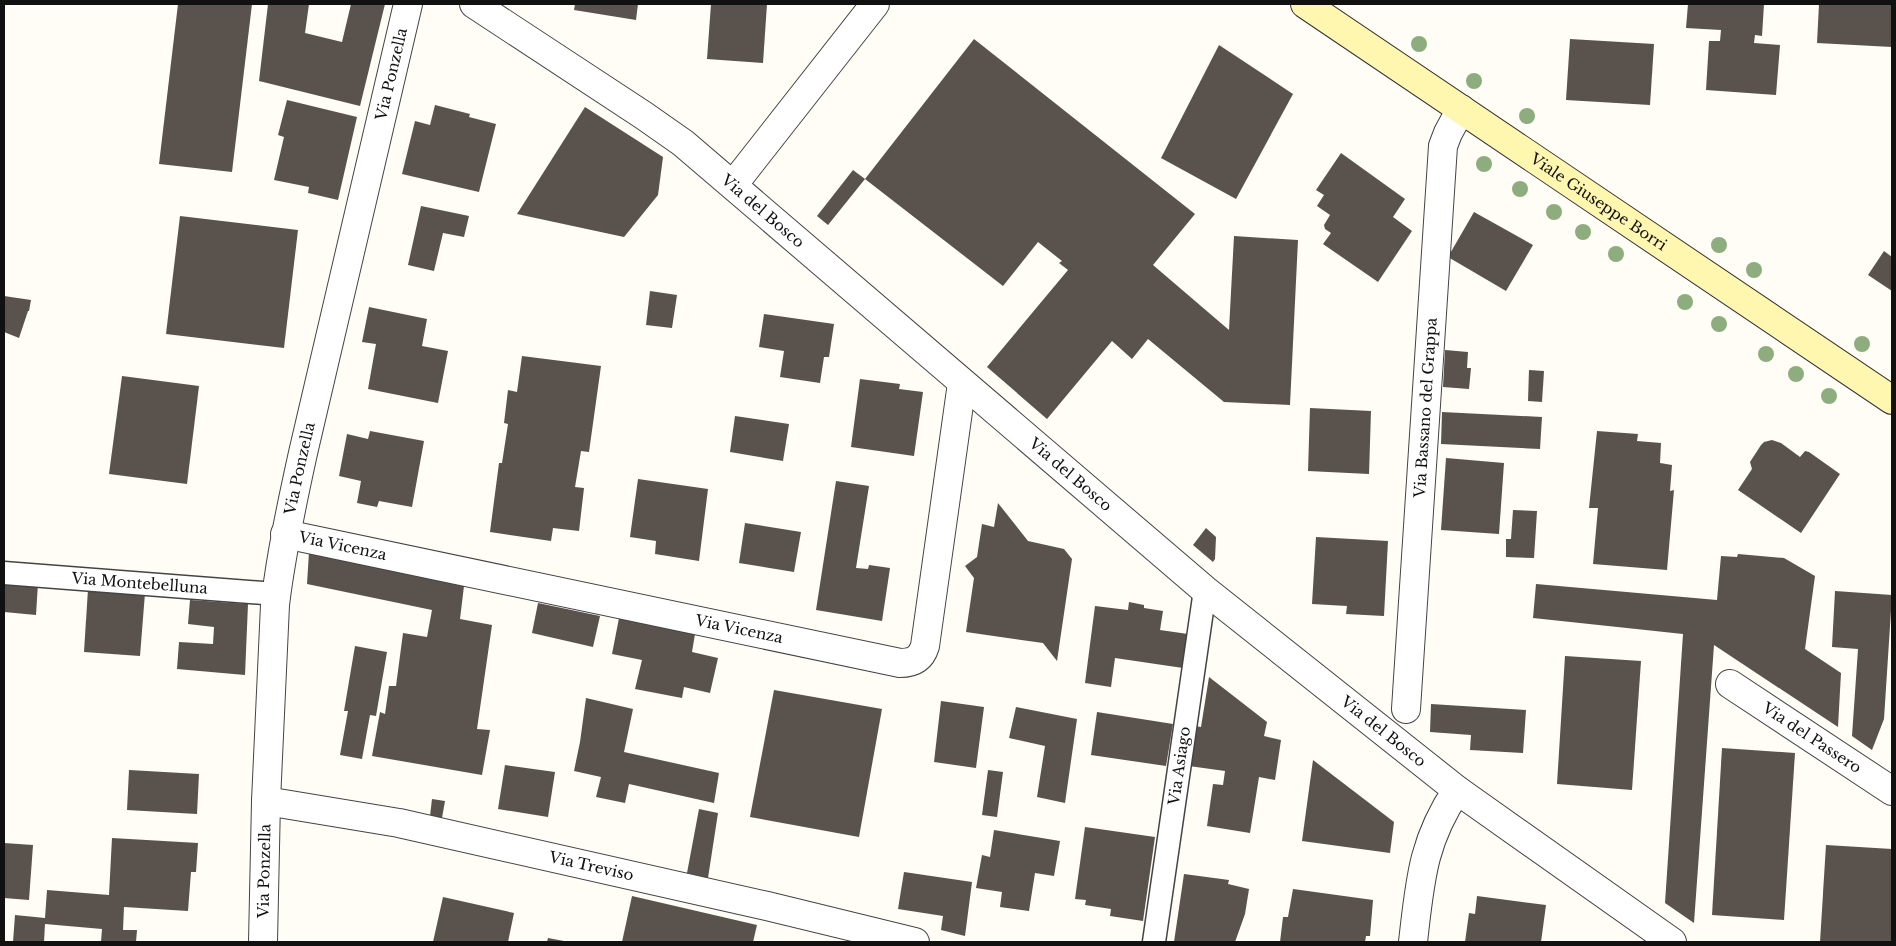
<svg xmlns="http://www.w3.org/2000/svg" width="1896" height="946" font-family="'Libre Baskerville',serif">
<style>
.building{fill:#5a524d}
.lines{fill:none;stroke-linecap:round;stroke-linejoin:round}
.lane-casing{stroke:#444;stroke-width:25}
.street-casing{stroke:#444;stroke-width:30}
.secondary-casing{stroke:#333;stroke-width:30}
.lane{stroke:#fff;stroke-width:22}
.street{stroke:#fff;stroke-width:28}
.secondary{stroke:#fff6b0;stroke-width:28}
.tree{fill:#8dad7f}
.labels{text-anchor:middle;stroke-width:5;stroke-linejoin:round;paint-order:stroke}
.street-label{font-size:15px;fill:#111;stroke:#fff}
</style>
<rect width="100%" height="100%" fill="#fffdf5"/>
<!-- building -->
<g class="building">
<path d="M178 4H252L232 172 159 164Z"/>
<path d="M268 4H309L305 33 342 42 351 4H385L360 106 259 81Z"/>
<path d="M575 4H638L636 20 574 10Z"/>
<path d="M711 4H767L763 63 707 59Z"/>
<path d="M1688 4H1764L1762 36 1755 35 1754 43 1780 45 1776 95 1706 90 1709 41H1720L1721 30 1686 28Z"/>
<path d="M1819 4H1892V47L1817 43Z"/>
<path d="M974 39 1195 214 1153 265 1229 330 1234 236 1298 240 1290 405 1224 402 1148 339 1132 359 1112 341 1047 419 987 367 1068 270 1059 263 1062 261 1038 242 1003 286 865 179 828 225 817 216 853 170 865 179Z"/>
<path d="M1570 39 1654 44 1650 105 1566 100Z"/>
<path d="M1219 45 1293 94 1236 199 1161 158Z"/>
<path d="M287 100 357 117 338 200 308 193 309 187 274 180 284 137 278 135Z"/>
<path d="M435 105 470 114 469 117 496 124 479 192 402 174 415 121 430 125Z"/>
<path d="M585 107 663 157 658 195 624 237 517 214Z"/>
<path d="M1341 153 1405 199 1393 217 1412 231 1378 282 1323 244 1331 233 1325 229 1324 225 1330 215 1317 206 1324 195 1316 190Z"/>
<path d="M421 206 469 216 464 237 443 233 434 271 408 265Z"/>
<path d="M1474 212 1533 245 1506 291 1448 257Z"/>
<path d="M180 216 298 230 284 348 166 334Z"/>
<path d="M1884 251 1892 257V291L1868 275Z"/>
<path d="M650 291 677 295 672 328 646 325Z"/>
<path d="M4 296 31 300 29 311H28L19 338 4 332Z"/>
<path d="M369 307 427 319 422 346 448 351 438 403 368 389 376 344 362 342Z"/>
<path d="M764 314 834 324 829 357H824L820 383 780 377 784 351 759 347Z"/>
<path d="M1445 350 1468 352 1467 368H1471L1469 389 1443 387Z"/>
<path d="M522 356 601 366 589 452 581 451 575 487 584 488 579 531 553 528 551 541 490 532 499 463H502L508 424 504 423 508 390 517 392Z"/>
<path d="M1529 370 1544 371 1542 402 1528 401Z"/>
<path d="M122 376 199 386 187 484 109 474Z"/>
<path d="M860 379 900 384 899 389 923 392 914 456 851 447Z"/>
<path d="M1310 408 1371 411 1369 474 1308 471Z"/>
<path d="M1442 412 1542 417 1540 449 1441 444Z"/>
<path d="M735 416 789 424 783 461 730 452Z"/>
<path d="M370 431 424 441 412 507 379 501 377 507 357 503 361 481 339 476 347 434 368 439Z"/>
<path d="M1597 431 1638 434 1637 441 1661 443 1660 463 1672 465 1670 491 1674 490 1667 570 1593 564 1598 508H1589Z"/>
<path d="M1772 440 1781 443 1800 457 1805 451 1809 452 1840 474 1801 533 1738 490 1752 469 1750 462 1761 445 1764 442Z"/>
<path d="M1446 458 1504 463 1499 534 1441 530Z"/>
<path d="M638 479 708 489 699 561 655 554 656 541 630 537Z"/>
<path d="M836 481 869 486 856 568 868 569 869 565 890 568 882 621 816 610Z"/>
<path d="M998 503 1028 541 1064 549 1072 559 1057 661 1043 643 966 632 974 578 965 566 977 557 982 524 994 527Z"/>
<path d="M1513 510 1537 511 1534 558 1506 557V539H1511Z"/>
<path d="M745 523 801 532 794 572 739 563Z"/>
<path d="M1206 528 1216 537 1215 559 1213 562 1193 545Z"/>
<path d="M1316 537 1388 541 1384 616 1346 614 1347 606 1312 604Z"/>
<path d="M309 552 464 586 460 619 492 625 477 729 490 730 482 775 372 756 380 712 385 714 389 686H396L403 633 427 637 432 610 307 584Z"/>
<path d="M1738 554 1784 558 1815 576 1805 649 1841 673 1838 727 1714 645 1694 923 1665 903 1683 634 1533 618 1536 584 1717 600 1721 556 1737 557Z"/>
<path d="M4 580 38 583 36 615 4 612Z"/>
<path d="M88 589 145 593 140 656 84 652Z"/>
<path d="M1835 591 1892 595 1884 719 1872 750 1852 736 1858 649 1832 647Z"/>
<path d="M190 600 248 604 245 675 177 669 179 642 213 644 214 627 188 624Z"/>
<path d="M1129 602 1144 605V608L1163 611 1160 630 1188 634 1183 668 1115 658 1111 687 1085 683 1095 606 1128 610Z"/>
<path d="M538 603 600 616 593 647 532 633Z"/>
<path d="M619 618 695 634 692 652 718 658 710 693 684 687 682 698 635 689 642 660 612 654Z"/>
<path d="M355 646 387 652 376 716 370 715 362 759 340 755 348 711H344Z"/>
<path d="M1565 656 1641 661 1632 790 1557 784Z"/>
<path d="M1209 677 1267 722 1264 736 1281 740 1275 780 1259 777 1250 833 1207 826 1213 784 1223 785 1225 771 1189 766 1195 726 1201 727Z"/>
<path d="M774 690 882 709 859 837 750 817Z"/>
<path d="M586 698 633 709 624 752 719 773 714 803 629 784 625 803 596 797 601 777 574 771 580 742Z"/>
<path d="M941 701 984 707 976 768 934 762Z"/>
<path d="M1431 704 1526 710 1523 753 1470 750 1471 735 1430 732Z"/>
<path d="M1016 707 1077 719 1065 803 1037 797 1045 746 1009 738Z"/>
<path d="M1097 712 1173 724 1166 766 1091 755Z"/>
<path d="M1722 748 1795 753 1784 920 1712 915Z"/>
<path d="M1313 760 1394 822 1390 853 1302 841Z"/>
<path d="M505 765 555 772 548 817 498 809Z"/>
<path d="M129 770 199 774 197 814 127 810Z"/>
<path d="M988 770 1003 772 997 817 982 815Z"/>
<path d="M432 799 445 801 442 818 430 816Z"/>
<path d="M699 809 718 813 708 878 687 873Z"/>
<path d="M1085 827 1155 837 1143 921 1110 916 1111 909 1085 905 1086 900 1075 899Z"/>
<path d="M994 830 1060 841 1054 876 1035 873 1029 911 1000 907 1002 892 976 888 982 855 990 857Z"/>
<path d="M112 838 198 843 196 872H191L188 911 124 907 123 930H137L136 942H101L102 929 45 924 44 942H13L15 915 45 918 47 890 109 895Z"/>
<path d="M4 843 33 845 29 900 4 898Z"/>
<path d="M1826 845 1892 849V942H1820Z"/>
<path d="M904 872 972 882 965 936 941 930 943 916 898 909Z"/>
<path d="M1184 874 1229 880 1228 884 1249 889 1245 914 1235 942H1174Z"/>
<path d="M1293 889 1373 900 1370 936H1366L1365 942H1280L1283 917H1288Z"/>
<path d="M632 896 757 925 753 942H622Z"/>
<path d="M1477 896 1546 905 1541 942H1465L1469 913 1475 914Z"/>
<path d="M443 897 514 913 508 942H433Z"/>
<path d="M548 938 564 941V942H547Z"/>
</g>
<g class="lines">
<!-- lane casing -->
<g class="lane-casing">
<g id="lane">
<path id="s1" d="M4 573 276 594"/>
<path id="s2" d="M1154 942 1205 590"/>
</g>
</g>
<!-- street casing -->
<g class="street-casing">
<g id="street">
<path id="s3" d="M474 4 643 115 683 143 1205 590 1457 790 1672 942"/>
<path d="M733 185 875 4"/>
<path id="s4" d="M285 534 900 663C913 663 921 659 925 646L962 383"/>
<path id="s5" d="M1730 684 1892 791"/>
<path id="s6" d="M1406 709 1443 146 1448 133 1461 109"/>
<path id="s7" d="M266 801 399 823 767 906 915 942"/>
<path id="s8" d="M263 942 266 801 275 605C281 554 292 503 303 453L408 4"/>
<path d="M1413 942C1420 882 1422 842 1457 790"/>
</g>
</g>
<!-- secondary casing -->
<g class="secondary-casing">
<g id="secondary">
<path id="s9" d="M1305 4 1892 400"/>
</g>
</g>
<!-- lane -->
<use href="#lane" class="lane"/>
<!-- street -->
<use href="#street" class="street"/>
<!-- secondary -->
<use href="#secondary" class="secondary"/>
</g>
<!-- trees -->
<g class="tree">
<circle cx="1419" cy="44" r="8"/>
<circle cx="1474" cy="81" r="8"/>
<circle cx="1527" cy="116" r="8"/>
<circle cx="1484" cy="164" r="8"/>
<circle cx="1520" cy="189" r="8"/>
<circle cx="1554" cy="212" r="8"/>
<circle cx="1583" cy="232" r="8"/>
<circle cx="1719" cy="245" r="8"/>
<circle cx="1616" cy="254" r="8"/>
<circle cx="1754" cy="270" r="8"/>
<circle cx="1685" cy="302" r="8"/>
<circle cx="1719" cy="324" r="8"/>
<circle cx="1862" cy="344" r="8"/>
<circle cx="1766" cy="354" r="8"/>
<circle cx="1796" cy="374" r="8"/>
<circle cx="1829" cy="396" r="8"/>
</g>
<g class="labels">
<!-- street labels -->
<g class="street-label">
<text dy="5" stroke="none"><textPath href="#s8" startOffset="881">Via Ponzella</textPath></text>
<text dy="5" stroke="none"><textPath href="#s9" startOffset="354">Viale Giuseppe Borri</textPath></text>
<text dy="5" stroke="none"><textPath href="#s3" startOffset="356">Via del Bosco</textPath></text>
<text dy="5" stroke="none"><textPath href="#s6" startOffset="302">Via Bassano del Grappa</textPath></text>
<text dy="5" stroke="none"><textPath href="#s8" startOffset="476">Via Ponzella</textPath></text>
<text dy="5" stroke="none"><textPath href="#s3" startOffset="761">Via del Bosco</textPath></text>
<text dy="5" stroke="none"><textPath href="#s4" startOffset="59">Via Vicenza</textPath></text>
<text dy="5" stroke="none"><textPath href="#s1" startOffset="136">Via Montebelluna</textPath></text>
<text dy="5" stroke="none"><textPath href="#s4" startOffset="464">Via Vicenza</textPath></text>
<text dy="5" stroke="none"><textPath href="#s3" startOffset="1166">Via del Bosco</textPath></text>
<text dy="5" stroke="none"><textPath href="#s5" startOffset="98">Via del Passero</textPath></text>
<text dy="5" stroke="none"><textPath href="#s2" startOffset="178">Via Asiago</textPath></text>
<text dy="5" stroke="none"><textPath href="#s7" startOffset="332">Via Treviso</textPath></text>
<text dy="5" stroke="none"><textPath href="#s8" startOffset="71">Via Ponzella</textPath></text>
</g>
</g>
<!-- border -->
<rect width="1896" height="946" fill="none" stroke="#111111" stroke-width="10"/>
</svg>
